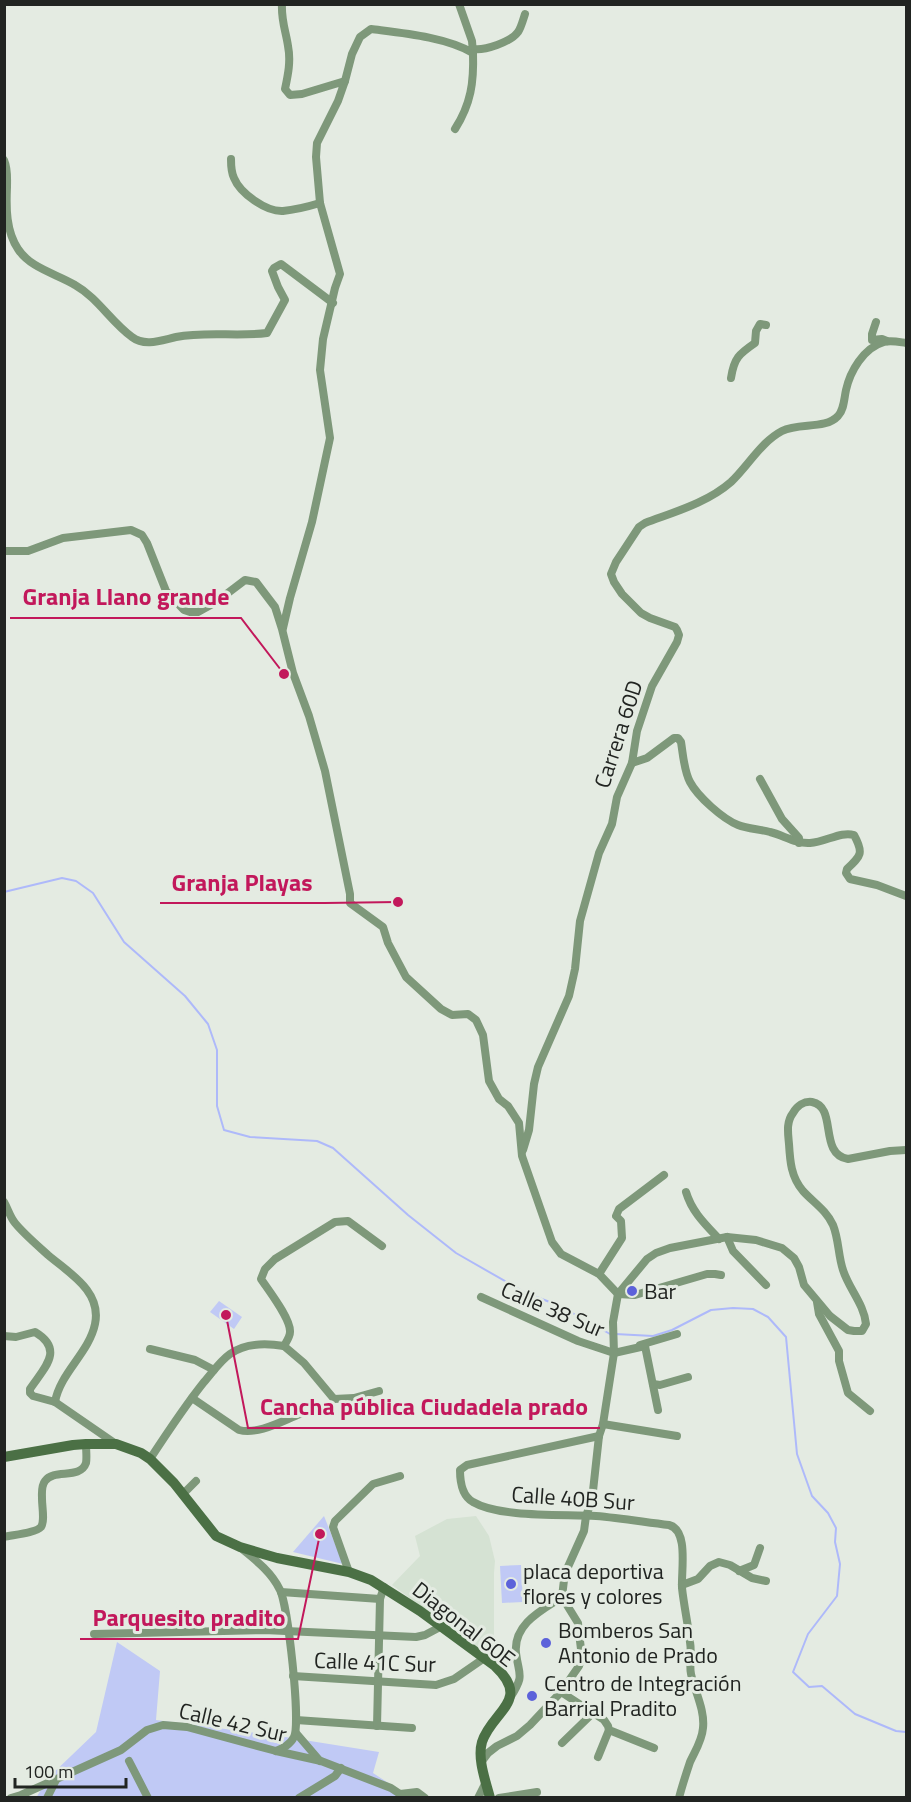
<svg xmlns="http://www.w3.org/2000/svg" width="911" height="1802" font-family="'Titillium Web',sans-serif">
<style>
.built{fill:#d5e2d3}
.green{fill:#c0c9f5}
.lines{fill:none;stroke-linecap:round;stroke-linejoin:round}
.stream{stroke:#aeb9fa;stroke-width:2}
.minor{stroke:#7e987a;stroke-width:8}
.secondary{stroke:#4b7045;stroke-width:10}
.poi-dot{fill:#5c62da;stroke:#e4ebe2;stroke-width:2}
.labels{text-anchor:middle;stroke-width:6;stroke-linejoin:round;paint-order:stroke}
.street-label{font-size:22px;fill:#212421;stroke:#e4ebe2}
.poi-label{font-size:22px;fill:#212421;stroke:#e4ebe2;text-anchor:start}
.leader{fill:none;stroke:#c2185b;stroke-width:2}
.callout-dot{fill:#c2185b;stroke:#e4ebe2;stroke-width:2}
.callout-label{font-size:24px;text-anchor:middle;font-weight:bold;fill:#c2185b;stroke:#e4ebe2;stroke-width:6;stroke-linejoin:round;paint-order:stroke}
</style>
<rect width="100%" height="100%" fill="#e4ebe2"/>
<!-- built -->
<path class="built" d="M476 1516 489 1536 495 1561 494 1573V1660L392 1585 420 1556 415 1536 447 1519Z"/>
<!-- green -->
<g class="green">
<path d="M219 1301 242 1317 234 1329 210 1312Z"/>
<path d="M324 1516 343 1564 293 1552Z"/>
<path d="M521 1565 523 1602 502 1603 500 1566Z"/>
<path d="M117 1642 160 1671 156 1720 279 1736 379 1752 373 1773 410 1797 36 1798 48 1778 96 1732Z"/>
</g>
<g class="lines">
<!-- stream -->
<g class="stream">
<path d="M4 892 62 878 76 881 93 893 124 942 185 996 208 1024 217 1050V1106L224 1130 250 1137 317 1141 333 1148 408 1215 456 1253 524 1292 560 1306 610 1334"/>
<path d="M615 1334 653 1336 672 1330 711 1310 733 1308 753 1309 768 1317 786 1337 797 1454 812 1496 828 1513 836 1528 835 1542 840 1564 837 1596 808 1634 793 1672 809 1687 822 1686 855 1714 896 1731 906 1732"/>
</g>
<!-- minor -->
<g class="minor">
<path d="M282 4C281 20 286 32 288 46 291 61 288 75 285 89L290 95 302 94 345 81 338 101 317 143 316 157 320 203 340 274 335 288 323 339 320 370 330 438 312 522 290 598 283 628"/>
<path d="M473 49C484 51 511 42 518 32 521 28 523 20 525 14"/>
<path d="M345 81 352 54 360 37 371 29C402 33 446 37 473 53L472 41 459 4"/>
<path d="M455 129C471 104 474 82 473 53"/>
<path d="M231 159C231 165 231 172 234 178 240 193 266 212 283 211 294 210 310 206 320 203"/>
<path d="M4 160C8 169 7 178 7 187 6 208 6 231 18 249 30 268 57 274 75 285 98 298 111 322 132 337 145 347 162 340 176 337 207 331 237 337 267 333L285 300 278 287 272 271 274 268 281 264 333 303"/>
<path d="M876 322 872 334V340L882 339 887 341"/>
<path d="M731 378C734 358 739 354 755 343L756 331 760 324 766 325"/>
<path d="M4 551H28L63 538 131 530 142 535 147 543 166 591 184 610 190 612H198L216 602 245 580 256 582 275 607 282 629 293 673 309 716 325 771 350 894V903L383 927 388 943 406 977 441 1009 452 1015 468 1014 476 1020 483 1035 489 1081 499 1099 508 1106 519 1123 522 1156 552 1242 561 1254 599 1274 618 1294"/>
<path d="M632 763 647 758 674 738H678L681 742C683 754 684 771 690 782 698 797 723 819 738 825 748 829 760 829 770 832 783 835 796 844 810 843 826 842 841 831 854 835 864 853 861 856 847 869L846 873 850 879 877 885 906 896"/>
<path d="M760 779 782 819 799 838V843"/>
<path d="M523 1150 529 1130 534 1084 538 1067 569 996 575 969 580 921 599 853 612 824 617 797 632 763 637 731 652 686 677 642 679 635 677 630 675 627 650 618 641 613 622 594 614 582 611 574 616 562 639 527 645 523C674 512 707 503 731 482 748 466 761 442 782 431 799 422 825 430 838 416 844 410 844 399 846 390 850 372 863 348 884 342 891 340 899 342 906 343"/>
<path d="M686 1192C692 1212 705 1224 719 1239"/>
<path d="M4 1202C8 1209 10 1217 15 1223 24 1234 37 1245 48 1255 69 1273 102 1291 95 1324 89 1353 60 1373 55 1402"/>
<path d="M727 1237 733 1251 766 1285"/>
<path d="M599 1274 622 1238 621 1221 616 1216 619 1209 664 1175"/>
<path d="M618 1294 635 1295 707 1274H715L721 1275"/>
<path d="M481 1297 578 1341 614 1353 645 1346 658 1410"/>
<path d="M817 1302 819 1314 839 1351V1361L848 1393 870 1411"/>
<path d="M4 1336 16 1337 35 1332C65 1350 44 1368 30 1389V1393L33 1396 55 1402 116 1444"/>
<path d="M640 1345 677 1334"/>
<path d="M284 1346C286 1342 290 1337 290 1332 291 1319 269 1291 261 1279L265 1269 275 1259 335 1222 348 1221 382 1246"/>
<path d="M284 1346 304 1363 334 1399 354 1398 379 1391"/>
<path d="M150 1349 195 1360 214 1370"/>
<path d="M653 1384 660 1385 688 1377"/>
<path d="M192 1398 239 1430C258 1435 282 1421 300 1414"/>
<path d="M603 1424 677 1436"/>
<path d="M599 1436 467 1465 460 1470C460 1482 462 1496 473 1502 500 1518 564 1514 596 1516 620 1518 644 1522 669 1525 689 1530 681 1571 682 1588 684 1606 688 1624 690 1642 692 1653 689 1665 691 1674 695 1692 705 1710 703 1728 702 1741 695 1751 690 1762 686 1774 682 1786 679 1798"/>
<path d="M150 1459C167 1433 184 1407 204 1382 212 1373 220 1361 230 1354 245 1343 266 1343 284 1346"/>
<path d="M183 1494 196 1481"/>
<path d="M4 1537C12 1535 36 1533 41 1527 45 1521 42 1507 42 1499 42 1493 41 1486 45 1481 54 1468 80 1480 86 1463 87 1458 86 1450 86 1444"/>
<path d="M242 1549C257 1561 272 1573 280 1590 288 1606 301 1723 294 1737 290 1745 283 1748 276 1751"/>
<path d="M739 1571 754 1565 760 1548"/>
<path d="M349 1572 333 1527 335 1521 373 1484 400 1476"/>
<path d="M682 1585 698 1579 710 1566 719 1562 730 1565 752 1578 766 1581"/>
<path d="M281 1592 380 1599"/>
<path d="M94 1634 264 1630 416 1637 425 1635 442 1626"/>
<path d="M293 1676 436 1685 454 1679 483 1659"/>
<path d="M561 1692 604 1720 608 1726 609 1730 654 1748"/>
<path d="M510 1698C525 1674 519 1677 516 1653 513 1624 542 1610 562 1597"/>
<path d="M296 1720 412 1728"/>
<path d="M377 1726 380 1599 384 1587"/>
<path d="M296 1733 320 1761"/>
<path d="M562 1743 594 1712"/>
<path d="M598 1757 609 1730"/>
<path d="M129 1761 148 1798"/>
<path d="M482 1761 488 1753 497 1746 517 1736 530 1725 561 1692 579 1666 582 1657 579 1633 578 1623 562 1597 564 1580 567 1569 584 1531 586 1516 592 1500 599 1436 603 1424 614 1353 613 1322 618 1294 647 1259 656 1253 670 1248 727 1237 756 1240 782 1248 794 1258 799 1267 804 1285 830 1316 848 1330 854 1331H862L866 1324C864 1304 849 1289 843 1270 838 1255 839 1240 833 1225 826 1210 814 1203 803 1191 791 1177 790 1161 789 1144 788 1133 786 1122 793 1113 797 1106 804 1101 812 1102 838 1107 818 1154 848 1159L890 1151 906 1150"/>
<path d="M400 1794 417 1792 425 1798"/>
<path d="M11 1798 21 1795 121 1750 147 1730 163 1725 187 1727 276 1751 321 1761 391 1788 406 1798"/>
<path d="M47 1798 56 1780"/>
<path d="M299 1798 335 1776 341 1768"/>
<path d="M478 1798 486 1782"/>
<path d="M499 1798 537 1792"/>
</g>
<!-- secondary -->
<path class="secondary" d="M4 1457 73 1445 86 1444H116L141 1453 150 1459 174 1483 216 1536 240 1547 277 1558 349 1572 371 1580 420 1611 495 1666C532 1701 492 1711 482 1742 477 1759 486 1782 490 1798"/>
</g>
<!-- markers -->
<g class="poi-dot">
<circle cx="632" cy="1291" r="6"/>
<circle cx="511" cy="1584" r="6"/>
<circle cx="546" cy="1643" r="6"/>
<circle cx="532" cy="1696" r="6"/>
</g>
<g class="labels">
<!-- street labels -->
<g class="street-label">
<text transform="translate(618 734) rotate(-72)" y="8">Carrera 60D</text>
<text transform="translate(553 1309) rotate(23)" y="8">Calle 38 Sur</text>
<text transform="translate(573 1498) rotate(4)" y="8">Calle 40B Sur</text>
<text transform="translate(464 1624) rotate(38)" y="8">Diagonal 60E</text>
<text transform="translate(375 1662) rotate(2)" y="8">Calle 41C Sur</text>
<text transform="translate(233 1722) rotate(13)" y="8">Calle 42 Sur</text>
</g>
<!-- poi labels -->
<g class="poi-label">
<text x="644" y="1299">Bar</text>
<text x="523" y="1579">placa deportiva<tspan x="523" dy="25">flores y colores</tspan></text>
<text x="558" y="1638">Bomberos San<tspan x="558" dy="25">Antonio de Prado</tspan></text>
<text x="544" y="1691">Centro de Integración<tspan x="544" dy="25">Barrial Pradito</tspan></text>
</g>
</g>
<!-- callouts -->
<path class="leader" d="M284 674L241 618H10M398 902L325 903H160M226 1315L248 1428H600M320 1534L298 1639H80"/>
<g class="callout-dot">
<circle cx="284" cy="674" r="6"/>
<circle cx="398" cy="902" r="6"/>
<circle cx="226" cy="1315" r="6"/>
<circle cx="320" cy="1534" r="6"/>
</g>
<g class="callout-label">
<text x="126" y="605">Granja Llano grande</text>
<text x="242" y="891">Granja Playas</text>
<text x="424" y="1415">Cancha pública Ciudadela prado</text>
<text x="189" y="1626">Parquesito pradito</text>
</g>
<!-- border -->
<rect width="911" height="1802" fill="none" stroke="#212421" stroke-width="12"/>
<!-- scale -->
<path d="M15 1778v9h111v-9" fill="none" stroke="#212421" stroke-width="3"/>
<text x="24" y="1778" font-size="18" fill="#212421" stroke="#e4ebe2" stroke-width="4.5" paint-order="stroke">100 m</text>
</svg>
